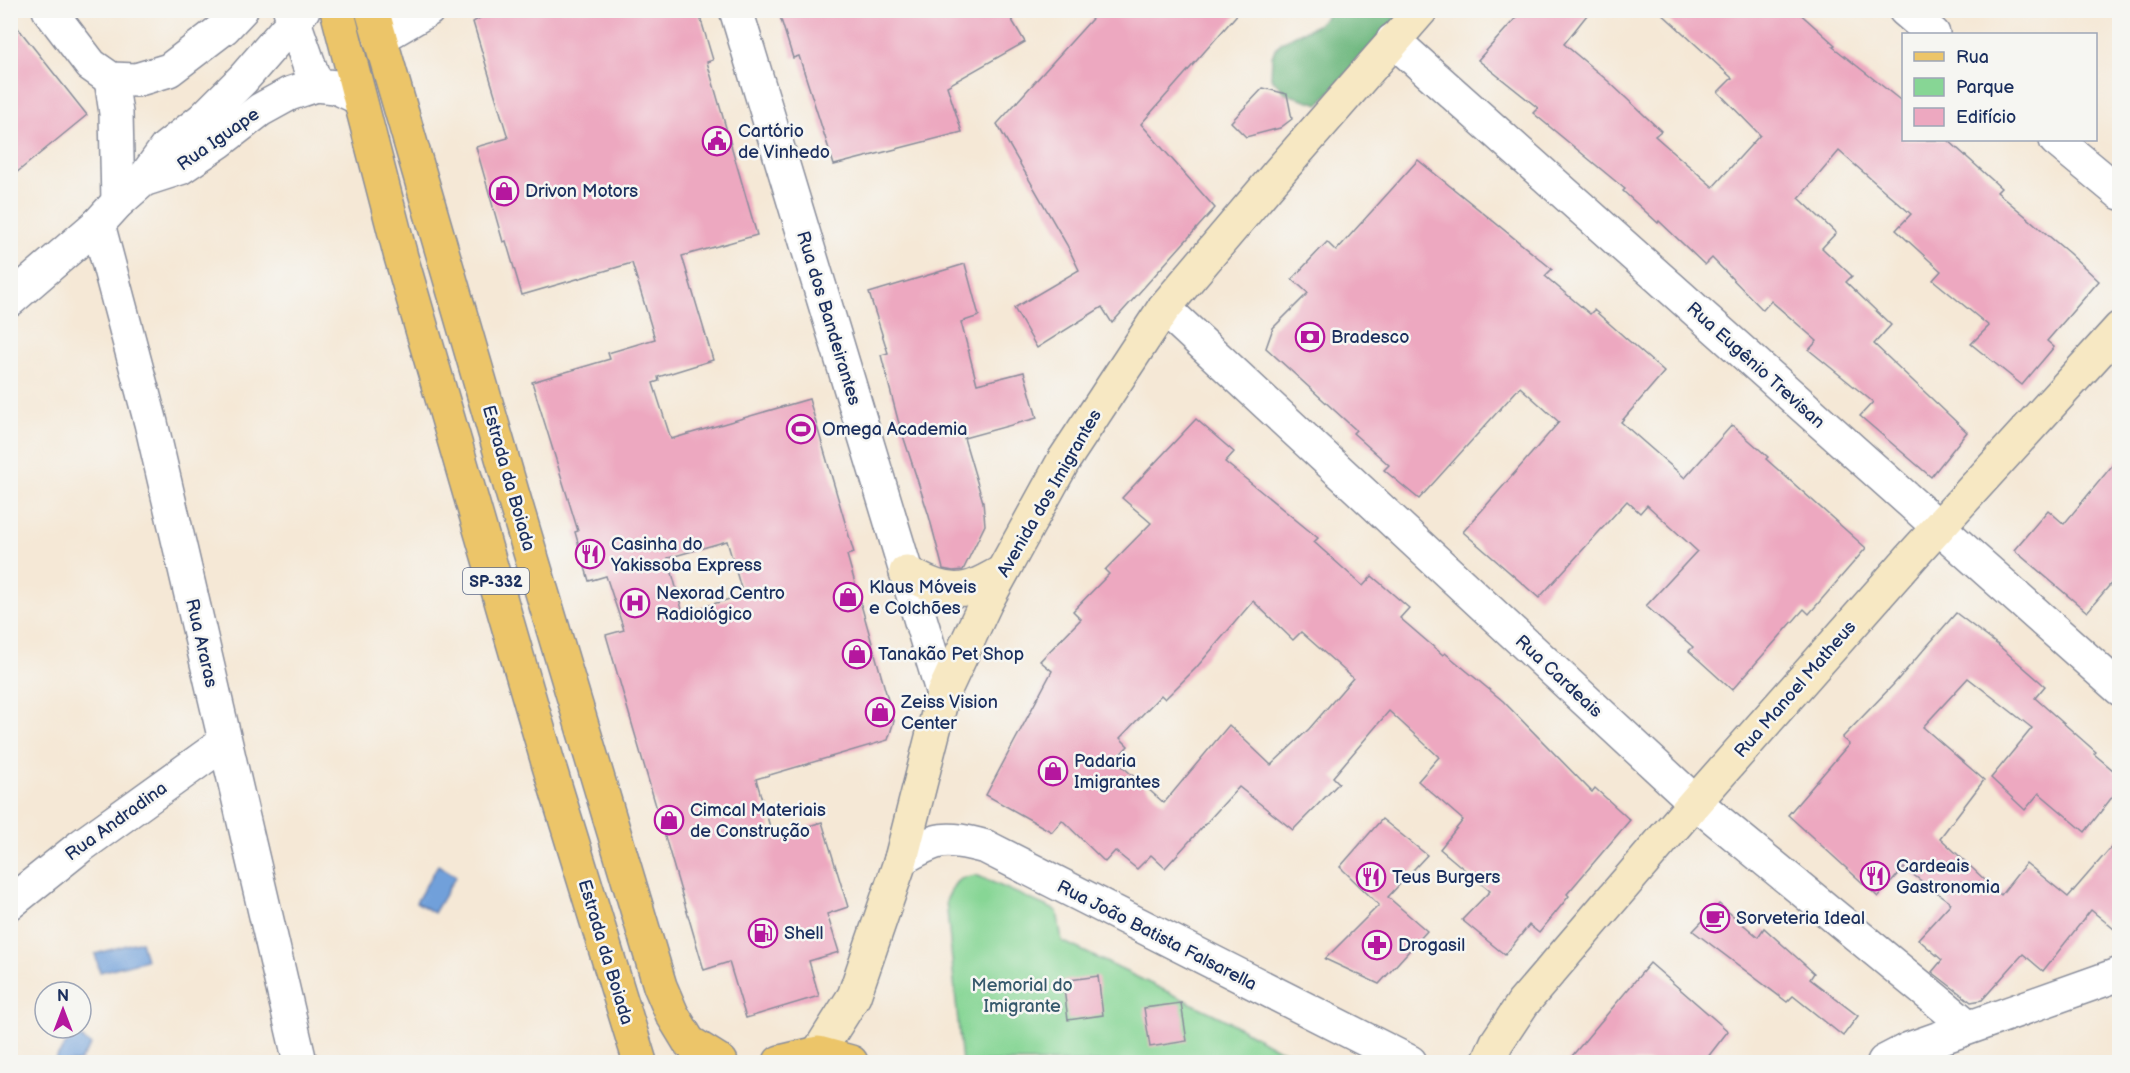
<svg xmlns="http://www.w3.org/2000/svg" width="2130" height="1073" font-family="'Balsamiq Sans',sans-serif">
<style>
.green{fill:#87d695;stroke:#51827a;stroke-width:1.5}
.forest{fill:#6db77e;stroke:#44736e;stroke-width:1.5}
.water{fill:#71a0da;stroke:#46689c;stroke-width:1.5}
.building{fill:#eda8c0;fill-rule:evenodd}
.lines{fill:none;stroke-linecap:round;stroke-linejoin:round}
.minor-casing{stroke:#888c9a;stroke-width:36}
.secondary-casing{stroke:#888c9a;stroke-width:36}
.primary-casing{stroke:#888c9a;stroke-width:36}
.minor{stroke:#fff;stroke-width:33}
.secondary{stroke:#f7e8c3;stroke-width:33}
.primary{stroke:#ecc569;stroke-width:33}
.labels{text-anchor:middle;stroke-width:5;stroke-linejoin:round;paint-order:stroke}
.shield{fill:#f6f6f2;stroke:#5d6b8a;stroke-width:1.5}
.shield-label{font-size:16px;font-weight:bold;fill:#1b2f5e}
.poi-label{font-size:18px;fill:#1b2f5e;stroke:#f6f6f2;text-anchor:start}
.street-label{font-size:18px;fill:#1b2f5e;stroke:#f6f6f2}
.park-label{font-size:18px;fill:#36596c;stroke:#f6f6f2}
</style>
<rect width="100%" height="100%" fill="#f6f6f2"/>
<filter id="ink" filterUnits="userSpaceOnUse"><feTurbulence type="fractalNoise" baseFrequency=".0167" numOctaves="2"/><feDisplacementMap in="SourceGraphic" scale="12" xChannelSelector="R" yChannelSelector="G"/><feConvolveMatrix kernelMatrix="1 2 1 2 8 2 1 2 1" color-interpolation-filters="sRGB"/></filter>
<filter id="wash" filterUnits="userSpaceOnUse"><feTurbulence type="fractalNoise" baseFrequency=".008" numOctaves="4" result="noise"/><feDisplacementMap in="SourceGraphic" scale="24" xChannelSelector="R" yChannelSelector="G"/><feGaussianBlur stdDeviation="1.35" result="paint"/><feColorMatrix in="noise" values="0 0 0 0 0 0 0 0 0 0 0 0 0 0 0 0 0 1.4 0 .05"/><feComposite in="paint" operator="in"/></filter>
<g filter="url(#wash)">
<rect width="100%" height="100%" fill="#f5e8d6"/>
<!-- green -->
<path class="green" d="M976 875 1057 911 1062 941 1224 1019 1279 1050 1301 1053 1308 1062H962L946 901C955 882 955 878 976 875Z"/>
<!-- forest -->
<path class="forest" d="M1332 11H1404L1319 104 1287 94 1271 78 1272 57 1275 49 1283 41 1317 25Z"/>
<!-- water -->
<g class="water">
<path d="M438 865 456 876 434 913 416 902Z"/>
<path d="M141 941 146 960 100 972 95 954Z"/>
<path d="M74 1033 91 1045 79 1062H53Z"/>
</g>
<g id="blocks">
<!-- building -->
<g class="building">
<path d="M493 10H698L713 60 707 62 757 235 682 256 713 360 658 377 659 381 653 383 671 439 809 399 854 553 847 555 894 721 888 740 756 779 773 837 822 822 848 907 827 914 839 952 809 961 819 996 746 1018 729 962 704 970 606 635 624 630 606 576 589 581 575 532 578 531 532 382 610 359 608 353 655 339 632 263 522 295 506 241 503 242 476 147 508 138 473 22ZM727 541 743 595 683 613 668 558Z"/>
<path d="M778 10H1006L1025 42 947 86 962 132 834 165 799 56 793 58Z"/>
<path d="M1100 10H1241L1141 124 1215 208 1112 323 1102 307 1037 348 1014 308 1079 270 1067 245 997 124Z"/>
<path d="M1523 10H1591L1564 44 1608 81 1661 131 1655 136 1713 187 1760 135 1718 92 1732 78 1658 10H1796L1835 45 1833 47 1904 103V140H1948L2001 188 1997 192 2069 253 2099 281 2047 341 2054 347 2022 385 1971 344 1989 326 1933 280 1941 271 1896 230 1911 214 1839 151 1799 198 1836 233 1822 248 1852 276 1846 282 1891 325 1874 344 1967 432 1931 477 1860 416 1873 402 1809 350 1817 341 1771 301 1763 310 1712 258 1705 265 1659 221 1658 223 1623 191 1625 189 1533 113 1538 108 1478 60Z"/>
<path d="M10 18 87 115 10 178Z"/>
<path d="M1263 88 1287 94 1292 119 1280 128 1246 137 1231 122Z"/>
<path d="M1418 160 1552 269 1545 276 1590 314 1594 310 1664 372 1621 422 1685 478 1732 425 1768 457 1766 459 1866 548 1809 614 1804 609 1732 690 1689 651 1693 647 1646 606 1697 551 1647 505 1640 513 1627 501 1539 598 1463 532 1559 422 1520 387 1419 499 1384 470 1389 465 1353 433 1356 430 1266 348 1273 328 1308 293 1292 279 1327 242 1336 251Z"/>
<path d="M965 264 979 316 961 322 977 384 1024 372 1037 418 964 438 983 502 985 525 963 570 953 571 943 569 929 516 898 420 881 355 888 353 869 293Z"/>
<path d="M1196 419 1234 452 1225 462 1318 538 1314 542 1363 586 1372 576 1409 608 1400 618 1443 655 1445 653 1503 701 1592 792 1595 788 1630 820 1567 894 1569 896 1539 933 1529 925 1505 955 1462 920 1490 891 1440 849 1463 820 1418 781 1439 757 1389 711 1333 777 1339 783 1293 830 1239 787 1165 868 1151 855 1137 869 1115 851 1105 862 1062 820 1052 832 986 795 1052 671 1040 661 1081 619 1073 611 1109 574 1105 570 1151 523 1122 498ZM1253 601 1293 640 1301 632 1353 678 1309 729 1271 765 1229 725 1164 803 1115 760 1128 746 1120 738 1161 695 1165 699 1196 668Z"/>
<path d="M2120 456V573L2087 612 2014 550 2048 510 2064 524Z"/>
<path d="M1956 613 1998 645 2045 686 2035 698 2096 752 2094 754 2120 776V787L2085 832 2039 793 2025 810 1991 778 2032 728 1968 678 1923 727 1984 780 1940 838 2001 895 2026 863 2068 897 2120 837V934L2091 910 2043 971 2023 954 1982 1000 1971 1002 1932 972 1942 960 1918 939 1951 903 1904 868 1878 897 1788 815 1849 744 1842 738 1893 685Z"/>
<path d="M1382 819 1427 855 1388 897 1427 931 1379 984 1325 959 1379 905 1340 867Z"/>
<path d="M1719 904 1758 937 1764 928 1814 973 1810 979 1858 1016 1843 1036 1793 996 1787 1002 1693 931Z"/>
<path d="M1650 963 1728 1031 1704 1062H1567Z"/>
<path d="M1098 976 1103 1015 1068 1020 1063 981Z"/>
<path d="M1181 1003 1187 1041 1150 1047 1144 1008Z"/>
</g>
</g>
</g>
<g filter="url(#ink)">
<use href="#blocks" fill-opacity="0" stroke="#888c9a" stroke-width="1.5"/>
<g class="lines">
<!-- minor casing -->
<g class="minor-casing">
<g id="minor">
<path d="M49 10 91 65 111 79 136 80 169 70 224 28 241 10"/>
<path d="M290 10 316 85"/>
<path d="M736 10 943 694"/>
<path d="M1905 10 1933 34"/>
<path d="M380 38 428 10"/>
<path d="M1393 40 2120 689"/>
<path d="M111 79 116 113 118 202"/>
<path d="M2056 140 2120 193"/>
<path d="M143 180 166 148 203 119 243 79 303 10"/>
<path d="M98 224 151 423 300 1062"/>
<path d="M10 300 98 224 118 202 143 180 180 168 220 141 260 110 289 94 316 85 336 87 359 98"/>
<path d="M1164 308 1695 802 1969 1027"/>
<path d="M901 859C938 837 945 836 986 847L1410 1062"/>
<path d="M10 903 81 846 224 743"/>
<path d="M1884 1062 1909 1049 2120 974"/>
</g>
</g>
<!-- secondary casing -->
<g class="secondary-casing">
<g id="secondary">
<path d="M906 572C924 582 946 594 968 588 980 585 992 577 1002 572"/>
<path d="M818 1053 854 996 901 859 943 694 986 602 1064 460 1164 308 1280 171 1421 10"/>
<path d="M1488 1062 1497 1042 1523 1003 1695 802 1913 555 2120 328"/>
</g>
</g>
<!-- primary casing -->
<g class="primary-casing">
<g id="primary">
<path d="M337 10 401 257 549 766 640 1062"/>
<path d="M372 10 512 492 660 986 672 1014 689 1042 721 1062"/>
<path d="M780 1062 818 1053 851 1062"/>
</g>
</g>
<!-- minor -->
<use href="#minor" class="minor"/>
<!-- secondary -->
<use href="#secondary" class="secondary"/>
<!-- primary -->
<use href="#primary" class="primary"/>
</g>
</g>
<!-- icons -->
<defs>
<g id="civic-ring" transform="scale(1.5)"><circle r="9.5" fill="#f6f6f2" stroke="#b5179e" stroke-width="1.5"/><path d="M-.6-6.5H3V-4.5H.6V-3L4-1V1h2V6H-6V1h2V-1L-.6-3ZM-1.2 2.5V6h2.4V2.5Z" fill="#b5179e"/></g>
<g id="shop-ring" transform="scale(1.5)"><circle r="9.5" fill="#f6f6f2" stroke="#b5179e" stroke-width="1.5"/><path d="M-5-2.5h2.3a2.7 3.5 0 0 1 5.4 0H5L5.5 6h-11ZM-1.5-2.5h3a1.5 2.3 0 0 0-3 0Z" fill="#b5179e"/></g>
<g id="bank-ring" transform="scale(1.5)"><circle r="9.5" fill="#f6f6f2" stroke="#b5179e" stroke-width="1.5"/><path d="M-6-4H6V4H-6ZM0-2.3a2.3 2.3 0 1 0 0 4.6a2.3 2.3 0 1 0 0-4.6Z" fill="#b5179e"/></g>
<g id="stadium-ring" transform="scale(1.5)"><circle r="9.5" fill="#f6f6f2" stroke="#b5179e" stroke-width="1.5"/><path d="M0-5a6.5 5 0 1 0 0 10a6.5 5 0 1 0 0-10ZM-3.5-1.8h7v3.6h-7Z" fill="#b5179e"/></g>
<g id="restaurant-ring" transform="scale(1.5)"><circle r="9.5" fill="#f6f6f2" stroke="#b5179e" stroke-width="1.5"/><path d="M-5-6h1v4h1v-4h1v4h1v-4h1v5L-1.5 .5V6h-2V.5L-5-1ZM5-6V6H3V1.5H1.5Q1.5-4 5-6Z" fill="#b5179e"/></g>
<g id="hospital-ring" transform="scale(1.5)"><circle r="9.5" fill="#f6f6f2" stroke="#b5179e" stroke-width="1.5"/><path d="M-5-5h3v3.5h4V-5h3V5h-3V1.5h-4V5h-3Z" fill="#b5179e"/></g>
<g id="cafe-ring" transform="scale(1.5)"><circle r="9.5" fill="#f6f6f2" stroke="#b5179e" stroke-width="1.5"/><path d="M-5.5-4.5H6V0H3Q3 3.5 0 3.5H-2.5Q-5.5 3.5-5.5 0ZM3-3.2v2h1.7v-2ZM-6 4.5H4V6H-6Z" fill="#b5179e"/></g>
<g id="fuel-ring" transform="scale(1.5)"><circle r="9.5" fill="#f6f6f2" stroke="#b5179e" stroke-width="1.5"/><path d="M-5.5-6h7V0h2V4h1.3V-2.5L3-4.5l.8-.8L6-3V5H2.5V1h-1V6h-7ZM-4.2-4.7v3.2H.2V-4.7Z" fill="#b5179e"/></g>
<g id="pharmacy-ring" transform="scale(1.5)"><circle r="9.5" fill="#f6f6f2" stroke="#b5179e" stroke-width="1.5"/><path d="M-2-6h4v4h4v4h-4v4h-4v-4h-4v-4h4Z" fill="#b5179e"/></g>
</defs>
<g fill-rule="evenodd">
<use href="#civic-ring" x="717" y="141"/>
<use href="#shop-ring" x="504" y="191"/>
<use href="#bank-ring" x="1310" y="337"/>
<use href="#stadium-ring" x="801" y="429"/>
<use href="#restaurant-ring" x="590" y="554"/>
<use href="#shop-ring" x="848" y="597"/>
<use href="#hospital-ring" x="635" y="603"/>
<use href="#shop-ring" x="857" y="654"/>
<use href="#shop-ring" x="880" y="712"/>
<use href="#shop-ring" x="1053" y="771"/>
<use href="#shop-ring" x="669" y="820"/>
<use href="#restaurant-ring" x="1875" y="876"/>
<use href="#restaurant-ring" x="1371" y="877"/>
<use href="#cafe-ring" x="1715" y="918"/>
<use href="#fuel-ring" x="763" y="933"/>
<use href="#pharmacy-ring" x="1377" y="945"/>
</g>
<g class="labels">
<!-- shield labels -->
<rect class="shield" x="463" y="568" width="66" height="26" rx="4.5"/>
<g class="shield-label">
<text x="496" y="587">SP-332</text>
</g>
<!-- poi labels -->
<g class="poi-label">
<text x="738" y="137">Cartório<tspan x="738" dy="21">de Vinhedo</tspan></text>
<text x="525" y="197">Drivon Motors</text>
<text x="1331" y="343">Bradesco</text>
<text x="822" y="435">Omega Academia</text>
<text x="611" y="550">Casinha do<tspan x="611" dy="21">Yakissoba Express</tspan></text>
<text x="869" y="593">Klaus Móveis<tspan x="869" dy="21">e Colchões</tspan></text>
<text x="656" y="599">Nexorad Centro<tspan x="656" dy="21">Radiológico</tspan></text>
<text x="878" y="660">Tanakão Pet Shop</text>
<text x="901" y="708">Zeiss Vision<tspan x="901" dy="21">Center</tspan></text>
<text x="1074" y="767">Padaria<tspan x="1074" dy="21">Imigrantes</tspan></text>
<text x="690" y="816">Cimcal Materiais<tspan x="690" dy="21">de Construção</tspan></text>
<text x="1896" y="872">Cardeais<tspan x="1896" dy="21">Gastronomia</tspan></text>
<text x="1392" y="883">Teus Burgers</text>
<text x="1736" y="924">Sorveteria Ideal</text>
<text x="784" y="939">Shell</text>
<text x="1398" y="951">Drogasil</text>
</g>
<!-- street labels -->
<g class="street-label">
<text transform="translate(218 139) rotate(-35)" y="6">Rua Iguape</text>
<text transform="translate(829 318) rotate(73)" y="6">Rua dos Bandeirantes</text>
<text transform="translate(1756 365) rotate(42)" y="6">Rua Eugênio Trevisan</text>
<text transform="translate(509 478) rotate(74)" y="6">Estrada da Boiada</text>
<text transform="translate(1049 493) rotate(-60)" y="6">Avenida dos Imigrantes</text>
<text transform="translate(202 643) rotate(77)" y="6">Rua Araras</text>
<text transform="translate(1559 676) rotate(43)" y="6">Rua Cardeais</text>
<text transform="translate(1795 689) rotate(-49)" y="6">Rua Manoel Matheus</text>
<text transform="translate(116 821) rotate(-36)" y="6">Rua Andradina</text>
<text transform="translate(1157 935) rotate(27)" y="6">Rua João Batista Falsarella</text>
<text transform="translate(606 952) rotate(73)" y="6">Estrada da Boiada</text>
</g>
<!-- park labels -->
<g class="park-label">
<text x="1022" y="991">Memorial do<tspan x="1022" dy="21">Imigrante</tspan></text>
</g>
</g>
<!-- margin -->
<rect width="2130" height="1073" fill="none" stroke="#f6f6f2" stroke-width="36"/>
<!-- legend -->
<rect x="1902" y="33" width="195" height="108" fill="#f6f6f2" stroke="#9ea6b7" stroke-width="1.5"/>
<rect x="1914" y="52" width="30" height="9" fill="#ecc569" stroke="#9ea6b7" stroke-width="1.5"/>
<text x="1956" y="63" font-size="18" fill="#1b2f5e">Rua</text>
<rect x="1914" y="78" width="30" height="18" fill="#87d695" stroke="#9ea6b7" stroke-width="1.5"/>
<text x="1956" y="93" font-size="18" fill="#1b2f5e">Parque</text>
<rect x="1914" y="108" width="30" height="18" fill="#eda8c0" stroke="#9ea6b7" stroke-width="1.5"/>
<text x="1956" y="123" font-size="18" fill="#1b2f5e">Edifício</text>
<!-- north arrow -->
<g transform="translate(63 1010)"><circle r="28" fill="#f6f6f2" stroke="#9ea6b7" stroke-width="1.5"/>
<path d="M0-4.5L10 22L0 15L-10 22Z" fill="#b5179e"/>
<text y="-9" font-size="16" font-weight="bold" text-anchor="middle" fill="#1b2f5e">N</text>
</g>
</svg>
